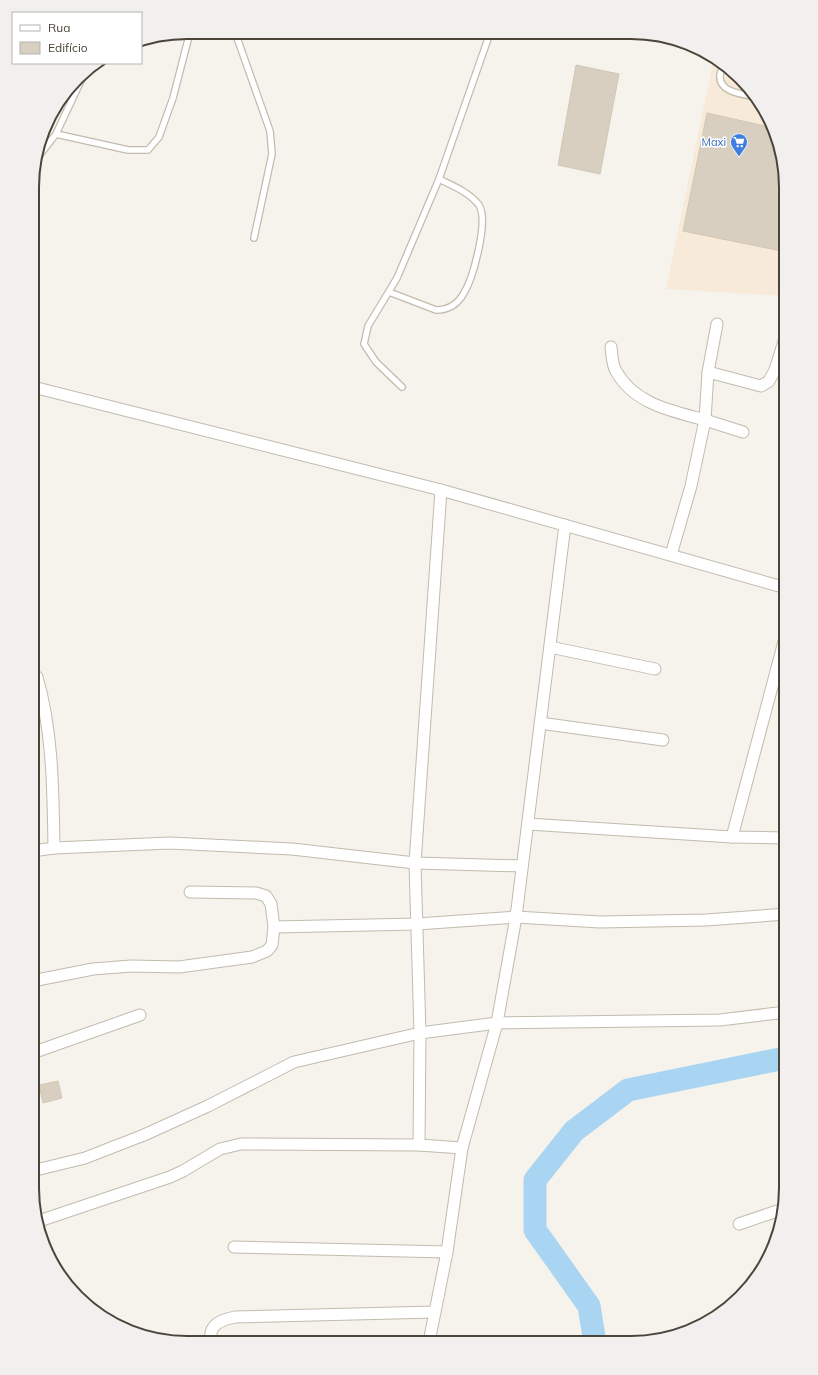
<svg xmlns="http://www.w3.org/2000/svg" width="818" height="1375" font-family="Mulish,sans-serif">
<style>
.commercial{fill:#f7ead8}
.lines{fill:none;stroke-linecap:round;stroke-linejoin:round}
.river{stroke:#a9d4f2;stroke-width:23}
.building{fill:#d8cfc1;stroke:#d3c7b4}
.service-casing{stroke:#c2bbae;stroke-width:8}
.minor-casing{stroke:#c2bbae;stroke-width:13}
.service{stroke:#fff;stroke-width:5.5}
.minor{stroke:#fff;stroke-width:11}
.labels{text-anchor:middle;stroke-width:3;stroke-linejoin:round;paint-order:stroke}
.shop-label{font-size:11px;fill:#366cbe;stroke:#fff;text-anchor:end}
.rim{fill:none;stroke:#4b4439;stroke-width:2}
</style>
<rect width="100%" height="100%" fill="#f6f3ec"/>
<!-- commercial -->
<path class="commercial" d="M714 58 726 64 754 93 774 128 786 187V296L666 289Z"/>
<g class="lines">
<!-- river -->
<path class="river" d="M595 1343 589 1306 535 1230V1180L574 1131 628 1090 780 1059H786"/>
</g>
<!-- building -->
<g class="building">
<path d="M576 65 619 74 600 174 558 165Z"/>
<path d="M707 113 774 128 786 187V252L683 231Z"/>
<path d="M58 1081 62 1098 43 1103 39 1085Z"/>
</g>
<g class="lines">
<!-- service casing -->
<g class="service-casing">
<g id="service">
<path d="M235 32 270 131 272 154 254 238"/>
<path d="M726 64C722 68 720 71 720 76 719 93 744 94 756 97"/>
<path d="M56 134 128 150H148L159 137 173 98 190 32"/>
<path d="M35 161 56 134 86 70"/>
<path d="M389 292 436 310C448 310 458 304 464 293 473 278 489 221 479 205 469 192 453 186 439 179"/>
<path d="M402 387 376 362 364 344 368 326 397 278 439 179 490 33"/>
</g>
</g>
<!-- minor casing -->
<g class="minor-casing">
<g id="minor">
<path d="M611 347C612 354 612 365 616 371 634 404 672 411 705 420 718 424 730 428 743 432"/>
<path d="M708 372 761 386 769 381 775 370 786 335"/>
<path d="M33 387 441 490 786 588"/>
<path d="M671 555 691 486 705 420 708 372 717 324"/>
<path d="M550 647 655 669"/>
<path d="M33 674 37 677C53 732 53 791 54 848"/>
<path d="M540 723 663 740"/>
<path d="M528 824 732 837 786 838"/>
<path d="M732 837 786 634"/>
<path d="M32 851 54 848 170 843 292 849 415 863 522 866"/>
<path d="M274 927 417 924 516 917 600 922 706 920 786 914"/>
<path d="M32 981 93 969 131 966 179 967 252 957 267 951 272 945 274 927 271 904 266 896 256 893 190 892"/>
<path d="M32 1053 140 1015"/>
<path d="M419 1145 420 1033 415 863 441 490"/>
<path d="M32 1171 85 1158 144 1135 208 1106 294 1062 420 1033 497 1023 720 1020 786 1012"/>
<path d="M39 1221 170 1177 183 1171 220 1149 241 1144 419 1145 462 1148"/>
<path d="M739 1224 783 1209"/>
<path d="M234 1247 447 1252"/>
<path d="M211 1342C208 1324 221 1320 235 1317L435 1312"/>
<path d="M429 1342 447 1252 462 1148 497 1023 516 917 565 525"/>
</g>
</g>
<!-- service -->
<use href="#service" class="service"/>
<!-- minor -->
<use href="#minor" class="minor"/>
</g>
<!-- icons -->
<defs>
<g id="supermarket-pin" transform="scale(0.9)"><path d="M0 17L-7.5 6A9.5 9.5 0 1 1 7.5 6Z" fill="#3f7fe0" stroke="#fff"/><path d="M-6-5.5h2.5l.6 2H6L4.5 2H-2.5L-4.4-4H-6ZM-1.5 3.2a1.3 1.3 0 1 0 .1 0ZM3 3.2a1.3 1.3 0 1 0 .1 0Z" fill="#fff"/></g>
</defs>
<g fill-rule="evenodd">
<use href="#supermarket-pin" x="739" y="142"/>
</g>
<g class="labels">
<!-- shop labels -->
<g class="shop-label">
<text x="726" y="146">Maxi</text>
</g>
</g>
<!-- crop -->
<path d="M0 0H818V1375H0ZM187 39H631A148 148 0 0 1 779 187V1188A148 148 0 0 1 631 1336H187A148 148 0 0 1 39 1188V187A148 148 0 0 1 187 39Z" fill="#f1f0ef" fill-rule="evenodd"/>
<path class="rim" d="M187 39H631A148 148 0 0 1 779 187V1188A148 148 0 0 1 631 1336H187A148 148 0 0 1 39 1188V187A148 148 0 0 1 187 39Z"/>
<!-- legend -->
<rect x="12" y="12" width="130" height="52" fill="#ffffff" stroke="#b7b4b0"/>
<rect x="20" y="25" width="20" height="6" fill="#ffffff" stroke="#b7b4b0"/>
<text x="48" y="32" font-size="12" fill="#4b4439">Rua</text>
<rect x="20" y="42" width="20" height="12" fill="#d8cfc1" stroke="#b7b4b0"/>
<text x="48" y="52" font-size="12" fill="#4b4439">Edifício</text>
</svg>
